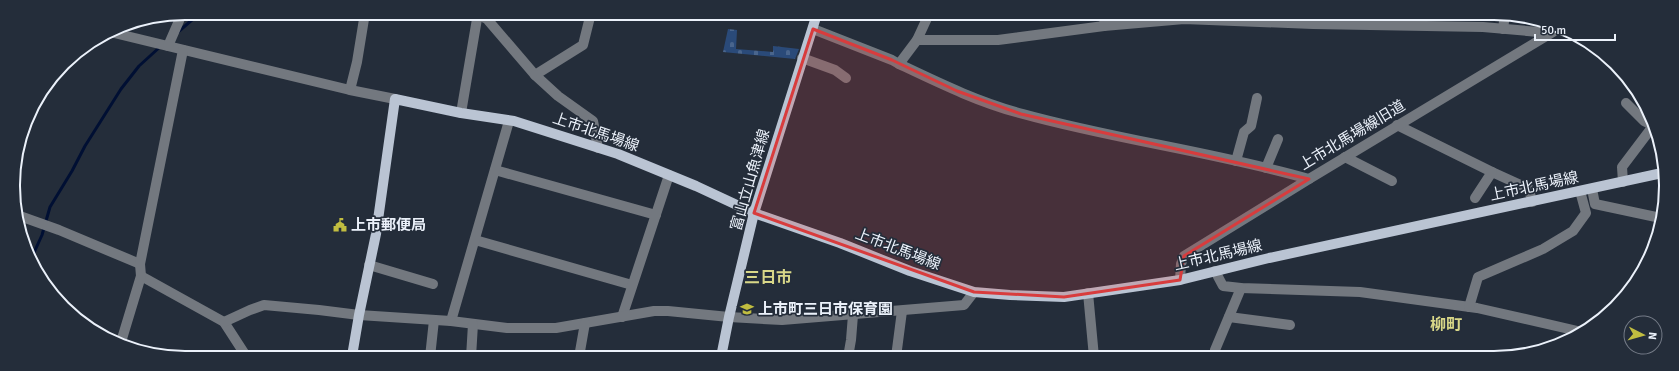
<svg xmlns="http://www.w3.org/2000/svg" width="1679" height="371" font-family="Signika,'Noto Sans JP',sans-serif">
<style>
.cemetery{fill:url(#cemetery-stones)}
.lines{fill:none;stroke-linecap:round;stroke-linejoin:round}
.stream{stroke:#000f33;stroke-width:3}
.minor{stroke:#73787f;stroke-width:10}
.major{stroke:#bac4d3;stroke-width:10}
.marked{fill:#d83c3d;fill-opacity:0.2;stroke:#d83c3d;stroke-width:3;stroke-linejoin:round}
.labels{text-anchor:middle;stroke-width:3.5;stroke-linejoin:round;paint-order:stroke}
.street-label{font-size:15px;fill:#ebf1fa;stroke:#242d3a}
.poi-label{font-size:15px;font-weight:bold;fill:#ebf1fa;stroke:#242d3a;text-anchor:start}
.neighbourhood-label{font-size:16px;font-weight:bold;fill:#d8d788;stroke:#242d3a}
.rim{fill:none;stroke:#ebf1fa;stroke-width:2}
</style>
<defs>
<pattern id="cemetery-stones" width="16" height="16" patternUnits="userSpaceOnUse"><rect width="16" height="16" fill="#2a4a79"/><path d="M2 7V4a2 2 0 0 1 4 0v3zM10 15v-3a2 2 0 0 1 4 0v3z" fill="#49658d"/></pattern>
</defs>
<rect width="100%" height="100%" fill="#242d3a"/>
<!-- cemetery -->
<path class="cemetery" d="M728 29 737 30 736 49 773 52V46L799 49 795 59 723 52Z"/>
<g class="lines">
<!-- stream -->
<g class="stream">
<path d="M178 32 200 13"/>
<path d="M32 257 42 235 50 207 72 171 85 146 121 89 139 66 161 46"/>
</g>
<!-- minor -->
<g class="minor">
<path d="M478 15 487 19 535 75 583 45 591 13"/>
<path d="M697 16V14"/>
<path d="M1104 26 1105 14"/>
<path d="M813 29 892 60 899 64C939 83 980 103 1023 114 1117 140 1215 152 1309 179"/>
<path d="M1503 29 1505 14"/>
<path d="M110 32 350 90 395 99"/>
<path d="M917 40H998L1104 26 1184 19 1313 24 1483 27 1550 33"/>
<path d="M168 46 182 14"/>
<path d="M802 58 835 70 846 78"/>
<path d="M899 64 917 40 929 14"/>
<path d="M535 75 558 96 593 121 598 148"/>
<path d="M350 90 357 62 365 13"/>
<path d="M1626 103 1644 121 1652 125"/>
<path d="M461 113 478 13"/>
<path d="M1397 125 1492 172 1529 189 1532 202"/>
<path d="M1345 157 1392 181"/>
<path d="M1236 161 1244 132 1251 126 1257 98"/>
<path d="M1266 168 1278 139"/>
<path d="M495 170 656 215"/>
<path d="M1623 182 1622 167 1653 126"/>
<path d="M1592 189 1595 204 1656 217 1662 216"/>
<path d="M1475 198 1492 172"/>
<path d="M17 215 59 230 140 264"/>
<path d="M475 240 632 285"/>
<path d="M369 265 433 284"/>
<path d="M1215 271 1223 286 1241 288 1360 292 1477 308 1582 332"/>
<path d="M141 276 224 322 246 356"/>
<path d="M1180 280 1181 264 1184 256 1309 179 1558 29"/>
<path d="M1088 293 1094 357"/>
<path d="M1469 307 1478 277 1543 249 1573 231 1586 213 1580 191"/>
<path d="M622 317 669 175"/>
<path d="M1229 317 1290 325"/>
<path d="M451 321 509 121"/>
<path d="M224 322 250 310 264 305 319 310 359 315 451 321 507 328H556L654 311H668L729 317 782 320 964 305 974 292"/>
<path d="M121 342 141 276 140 264 183 50"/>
<path d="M430 357 434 320"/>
<path d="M471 357 473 324"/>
<path d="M579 357 585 323"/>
<path d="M848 357 851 340 853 315"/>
<path d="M896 357 902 311"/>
<path d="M1214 357 1215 350 1241 288"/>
</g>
<!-- major -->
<g class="major">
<path d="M352 356 359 315 376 234 395 99 461 113 514 121 618 154 696 186 754 213 840 243 910 271 974 292 1010 295 1064 297 1180 280 1269 258 1662 173"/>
<path d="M721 357 729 317 754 213 817 14"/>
</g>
</g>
<!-- marked area -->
<path class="marked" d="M813 29 892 60 957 91 1021 114 1309 179 1184 256 1180 280 1064 297 974 292 754 213Z"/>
<!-- icons -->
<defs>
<g id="civic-bare" transform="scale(1.08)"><path d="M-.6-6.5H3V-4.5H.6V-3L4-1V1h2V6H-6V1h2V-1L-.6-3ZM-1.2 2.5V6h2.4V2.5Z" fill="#c1bd40" stroke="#242d3a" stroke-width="2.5" paint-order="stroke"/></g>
<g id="school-bare" transform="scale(1.08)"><path d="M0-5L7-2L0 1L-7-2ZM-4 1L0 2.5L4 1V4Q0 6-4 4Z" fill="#c1bd40" stroke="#242d3a" stroke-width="2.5" paint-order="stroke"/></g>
</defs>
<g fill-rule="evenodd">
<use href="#civic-bare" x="340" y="225"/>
<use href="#school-bare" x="747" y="309"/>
</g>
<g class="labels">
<!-- street labels -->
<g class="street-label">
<text transform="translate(596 132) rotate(19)" y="5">上市北馬場線</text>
<text transform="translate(1352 135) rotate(-31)" y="5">上市北馬場線旧道</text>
<text transform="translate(750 180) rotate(-74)" y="5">富山立山魚津線</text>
<text transform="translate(1534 186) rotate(-12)" y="5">上市北馬場線</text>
<text transform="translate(898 249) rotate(21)" y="5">上市北馬場線</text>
<text transform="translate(1218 255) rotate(-13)" y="5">上市北馬場線</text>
</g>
<!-- poi labels -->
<g class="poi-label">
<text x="351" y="230">上市郵便局</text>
<text x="758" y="314">上市町三日市保育園</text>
</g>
<!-- neighbourhood labels -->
<g class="neighbourhood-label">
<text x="768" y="283">三日市</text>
<text x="1446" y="330">柳町</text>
</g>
</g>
<!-- crop -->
<path d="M0 0H1679V371H0ZM185 20H1494A165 165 0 0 1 1659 185V186A165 165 0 0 1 1494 351H185A165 165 0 0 1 20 186V185A165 165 0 0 1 185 20Z" fill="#242d3a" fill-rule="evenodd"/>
<path class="rim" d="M185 20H1494A165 165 0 0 1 1659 185V186A165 165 0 0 1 1494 351H185A165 165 0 0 1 20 186V185A165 165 0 0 1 185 20Z"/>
<!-- north arrow -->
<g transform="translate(1643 335) rotate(96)"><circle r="19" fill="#242d3a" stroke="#747b87"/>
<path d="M0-3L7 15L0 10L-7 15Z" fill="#c1bd40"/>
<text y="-6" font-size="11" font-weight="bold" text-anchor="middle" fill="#ebf1fa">N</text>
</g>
<!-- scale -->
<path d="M1535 34v6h80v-6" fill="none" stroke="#ebf1fa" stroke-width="2"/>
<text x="1541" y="34" font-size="12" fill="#ebf1fa" stroke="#242d3a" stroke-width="3" paint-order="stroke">50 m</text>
</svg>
